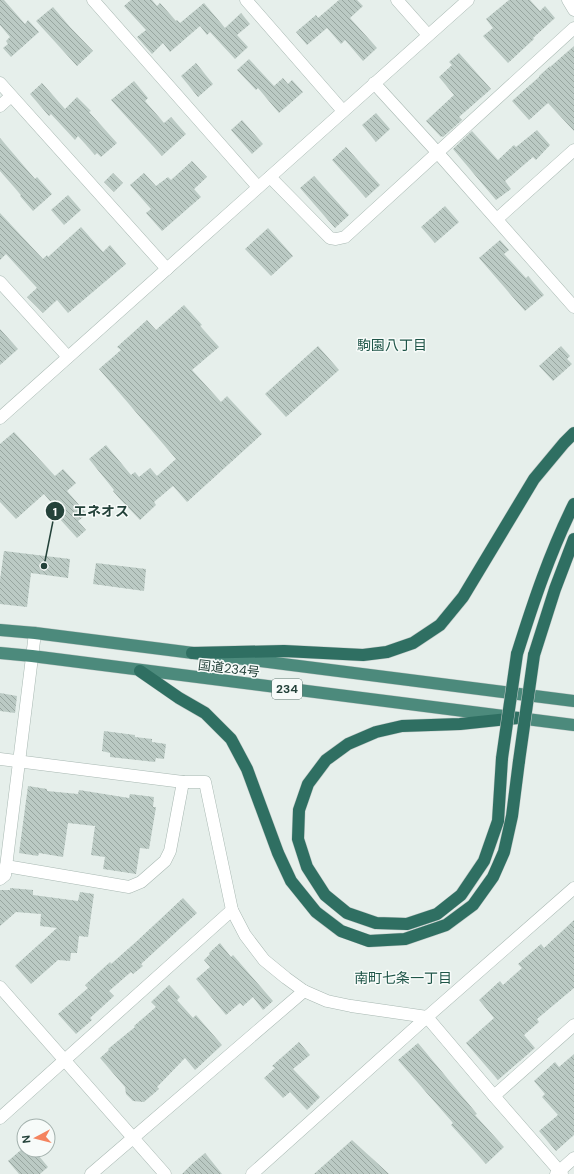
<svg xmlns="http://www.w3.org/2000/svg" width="574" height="1174" font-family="'DM Sans','Noto Sans JP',sans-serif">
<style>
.building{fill:url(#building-back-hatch)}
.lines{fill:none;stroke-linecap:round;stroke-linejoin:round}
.minor-casing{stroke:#a8b8b2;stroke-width:13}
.tertiary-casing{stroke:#a8b8b2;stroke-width:13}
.trunk-casing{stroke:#c2cac8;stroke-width:13}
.motorway-casing{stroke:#c2cac8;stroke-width:13}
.minor{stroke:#fff;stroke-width:12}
.tertiary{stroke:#fff;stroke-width:12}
.trunk{stroke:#4c8a7c;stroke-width:12}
.motorway{stroke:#2f6f62;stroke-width:12}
.motorway-bridge-casing{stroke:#c2cac8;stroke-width:13;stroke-linecap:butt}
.motorway-bridge{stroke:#2f6f62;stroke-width:12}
.labels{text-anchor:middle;stroke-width:3;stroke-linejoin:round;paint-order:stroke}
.shield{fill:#f7fbf9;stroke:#637a73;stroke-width:1}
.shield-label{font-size:12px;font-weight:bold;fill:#24423a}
.street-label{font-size:13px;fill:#24423a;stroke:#f7fbf9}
.neighbourhood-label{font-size:14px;fill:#1f5548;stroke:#f7fbf9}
.leader{fill:none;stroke:#24423a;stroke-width:1.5}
.callout-dot{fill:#24423a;stroke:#f7fbf9;stroke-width:1.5}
.mark-label{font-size:12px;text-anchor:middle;font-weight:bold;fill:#fff}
.callout-label{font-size:14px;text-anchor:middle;font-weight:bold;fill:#24423a;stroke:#f7fbf9;stroke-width:3;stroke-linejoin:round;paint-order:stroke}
</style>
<defs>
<pattern id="building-back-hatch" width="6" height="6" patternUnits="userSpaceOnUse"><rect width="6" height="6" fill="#bbcac4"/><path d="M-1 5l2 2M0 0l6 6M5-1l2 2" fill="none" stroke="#98a6a0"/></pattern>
</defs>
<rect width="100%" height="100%" fill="#e6efeb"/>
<!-- building -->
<g class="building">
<path d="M0 0H4L25 24 28 20 39 32 11 57 3 48 8 44 6 41 10 37 0 25Z"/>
<path d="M131 0H152L157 6 160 3 176 21 177 20 180 23 204 3 225 28 241 13 250 24 237 35 248 47 235 59 210 32 207 35 200 26 170 52 163 43 152 54 137 37 146 30 124 6Z"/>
<path d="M339 0H357L363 6 350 18 377 48 363 61 345 40 341 44 327 28 307 45 296 32 316 15 318 18Z"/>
<path d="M509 0H530L540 11 545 6 555 18 533 38 534 39 508 63 483 36 493 28 486 19Z"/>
<path d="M53 7 70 27 93 51 77 66 36 21Z"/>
<path d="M574 46V131L548 103 529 120 512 101 539 77V76L550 66V67Z"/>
<path d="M459 53 491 89 459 117 462 120 443 137 442 136 441 137 426 121 454 95 439 77 452 65 449 62Z"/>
<path d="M249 59 274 86 283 78 288 84 292 80 303 92 279 113 258 88 256 90 237 70Z"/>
<path d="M196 63 213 84 198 97 181 76Z"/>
<path d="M134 81 148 98 145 101 164 123 171 117 186 134 162 156 111 100Z"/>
<path d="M42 83 65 109 77 97 91 111 89 112 117 143 101 157 97 153 95 155 78 136 75 140 51 114 49 116 30 94Z"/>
<path d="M376 113 390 129 376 142 362 125Z"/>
<path d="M242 120 263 144 252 154 231 130Z"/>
<path d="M537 130 550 145 536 160 533 157 505 181 511 189 496 200 453 149 472 131 498 160 514 145 516 147Z"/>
<path d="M0 138 35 179 37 177 52 194 33 211 20 196 21 195 0 171Z"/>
<path d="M346 147 380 185 366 198 332 160Z"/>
<path d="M192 161 207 177 194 189 201 197 162 231 146 213 151 209 130 185 144 173 156 186 168 177 171 180Z"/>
<path d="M113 173 123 183 114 192 104 182Z"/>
<path d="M314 176 349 215 335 228 300 188Z"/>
<path d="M68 195 81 210 64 225 51 210Z"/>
<path d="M445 206 459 222 435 243 421 227Z"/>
<path d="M0 213 43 259 47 255 48 257 81 227 103 252 110 245 126 264 68 313 57 300 43 313 27 297 37 288 6 254 0 260Z"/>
<path d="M268 228 293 256 271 276 245 249Z"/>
<path d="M500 240 509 250 504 254 526 278 528 276 544 295 525 311 479 258Z"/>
<path d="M184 305 202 325 200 326 219 347 192 370 221 402 227 396 262 434 187 502 173 486 154 502 156 505 140 520 119 498 113 491 114 490 89 459 106 445 131 475 135 472 139 477 150 468 157 476 176 459 99 369 121 350 117 347 147 320 156 330Z"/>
<path d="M0 329 18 349 0 365Z"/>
<path d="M318 346 339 370 286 417 265 394Z"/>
<path d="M561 346 570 356 567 359 572 364 553 381 539 366Z"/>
<path d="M14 432 55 476 63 469 76 483 67 491 87 514 78 521 86 530 77 538 58 517 61 514 44 494 16 519 0 502V444Z"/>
<path d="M4 551 70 559 68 578 31 573 27 607 0 604V580Z"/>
<path d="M96 563 146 569 144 591 93 584Z"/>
<path d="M0 693 17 696 15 713 0 711Z"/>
<path d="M104 731 135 735V737L152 739V742L166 744 164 759 156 758 155 762 110 757V753L102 751Z"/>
<path d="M28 786 47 789V791L78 794 79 790 129 798 130 794 154 797 153 807H156L149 849 140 848 136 874 103 869 105 857 91 855 95 826 68 823 63 857 39 853 38 856 19 853Z"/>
<path d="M10 888 33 890V895L78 901 80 892 94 894 88 937 79 936 77 953H71L70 961 58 960 31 984 15 966 57 928 40 926 41 914 16 912 0 926V890H10Z"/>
<path d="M183 898 197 913 141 964 143 966 133 974 131 972 109 991 114 996 90 1018 92 1020 76 1034 58 1014 88 988 85 985 110 962 111 964 137 941Z"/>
<path d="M574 920V988L537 1019 539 1022 524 1035 535 1048 498 1080 466 1043 494 1018 479 1000 500 981 503 985 522 968 518 964 541 944 544 948Z"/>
<path d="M220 943 231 957 233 955 273 1001 263 1010 253 997 243 1006 240 1003 226 1015 196 979 210 967 204 960 210 954 209 953Z"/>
<path d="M169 985 180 997 177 1000 193 1018 196 1015 222 1045 195 1070 185 1058 157 1087 159 1089 144 1102 133 1101 126 1094 125 1087 100 1058 109 1050 108 1049 135 1027 134 1026 156 1007 151 1002Z"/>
<path d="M299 1042 310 1055 293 1069 320 1097 307 1110 290 1092 283 1098 264 1078 275 1068 272 1066Z"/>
<path d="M418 1043 477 1114 475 1115 504 1147 486 1164 451 1125 453 1123 398 1060Z"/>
<path d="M574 1054V1135L556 1151 539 1131 558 1115 542 1097 545 1094 534 1081 555 1062 559 1067Z"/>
<path d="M352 1140 389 1174H314Z"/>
<path d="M21 1150H34L48 1167 40 1174H19L8 1161Z"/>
<path d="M205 1153 222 1174H182L192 1164Z"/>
</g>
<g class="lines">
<!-- minor casing -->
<g class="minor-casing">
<g id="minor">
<path d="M93 0 258 187"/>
<path d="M246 0 343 111"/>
<path d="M397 0 428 35"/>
<path d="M568 0 574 10"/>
<path d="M0 83 167 269"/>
<path d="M374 83 437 152 574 307"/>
<path d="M0 106 11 96"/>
<path d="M270 177 330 238 336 239 345 237 574 28"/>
<path d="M497 219 574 150"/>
<path d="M0 282 68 357"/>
<path d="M0 759 183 782H205L232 910 245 935 264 960 286 978 304 991 327 1001 351 1006 427 1017 494 1096 562 1174"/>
<path d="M6 866 129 887 141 882 165 861 170 851 183 782"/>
<path d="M0 879 5 875 35 633"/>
<path d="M494 1096 574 1025"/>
<path d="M0 1118 232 910"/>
<path d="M91 1174 304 991"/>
<path d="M252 1174 427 1017 574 888"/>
<path d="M556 1174 574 1158"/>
</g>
</g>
<!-- tertiary casing -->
<g class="tertiary-casing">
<g id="tertiary">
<path d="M0 418 468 0"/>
<path d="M0 987 165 1174"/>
</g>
</g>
<!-- trunk casing -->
<g class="trunk-casing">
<g id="trunk">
<path d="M0 630 35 633 201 654"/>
<path d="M0 653 32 656 574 725"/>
<path d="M220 656 574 701"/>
</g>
</g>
<!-- motorway casing -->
<g class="motorway-casing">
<g id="motorway">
<path d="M192 653 284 651 363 655 387 652 413 643 440 625 463 597 534 479 564 443 574 433"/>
<path d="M517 654C533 603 550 552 574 504"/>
<path d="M534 655 555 589 574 539"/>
<path d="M140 671 179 698 205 713 231 739 247 769 278 853 291 881 316 912 341 931 369 941 405 939 446 925 473 905 493 877 504 852 512 816 519 761"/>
<path d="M502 758 498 821 484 861 461 895 437 914 407 924 376 923 347 913 325 895 307 867 298 839 299 810 308 784 326 760 348 744 376 732 402 726 460 724 518 718"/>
</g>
</g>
<!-- minor -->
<use href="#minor" class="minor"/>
<!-- tertiary -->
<use href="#tertiary" class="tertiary"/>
<!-- trunk -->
<use href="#trunk" class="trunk"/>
<!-- motorway -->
<use href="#motorway" class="motorway"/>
<!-- motorway-bridge casing -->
<g class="motorway-bridge-casing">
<g id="motorway-bridge">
<path d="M502 758 517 654"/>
<path d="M519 761 534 655"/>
</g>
</g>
<!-- motorway-bridge -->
<use href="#motorway-bridge" class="motorway-bridge"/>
</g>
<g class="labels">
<!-- shield labels -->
<rect class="shield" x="272" y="679" width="30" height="20" rx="3"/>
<g class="shield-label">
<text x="287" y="693">234</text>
</g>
<!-- street labels -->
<g class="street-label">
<text transform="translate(229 668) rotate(7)" y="5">国道234号</text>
</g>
<!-- neighbourhood labels -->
<g class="neighbourhood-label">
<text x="392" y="350">駒園八丁目</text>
<text x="403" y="983">南町七条一丁目</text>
</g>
</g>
<!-- callouts -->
<path class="leader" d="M44 566L55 511"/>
<g class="callout-dot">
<circle cx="44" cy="566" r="4"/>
<circle cx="55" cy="511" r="10"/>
</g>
<g class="mark-label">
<text x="55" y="516">1</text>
</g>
<g class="callout-label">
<text x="101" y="516">エネオス</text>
</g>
<!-- north arrow -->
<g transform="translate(36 1138) rotate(263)"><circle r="19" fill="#f7fbf9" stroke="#a3b1ad"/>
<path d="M0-3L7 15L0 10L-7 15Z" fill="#f4845f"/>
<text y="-6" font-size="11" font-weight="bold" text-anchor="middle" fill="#24423a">N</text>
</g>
</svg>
